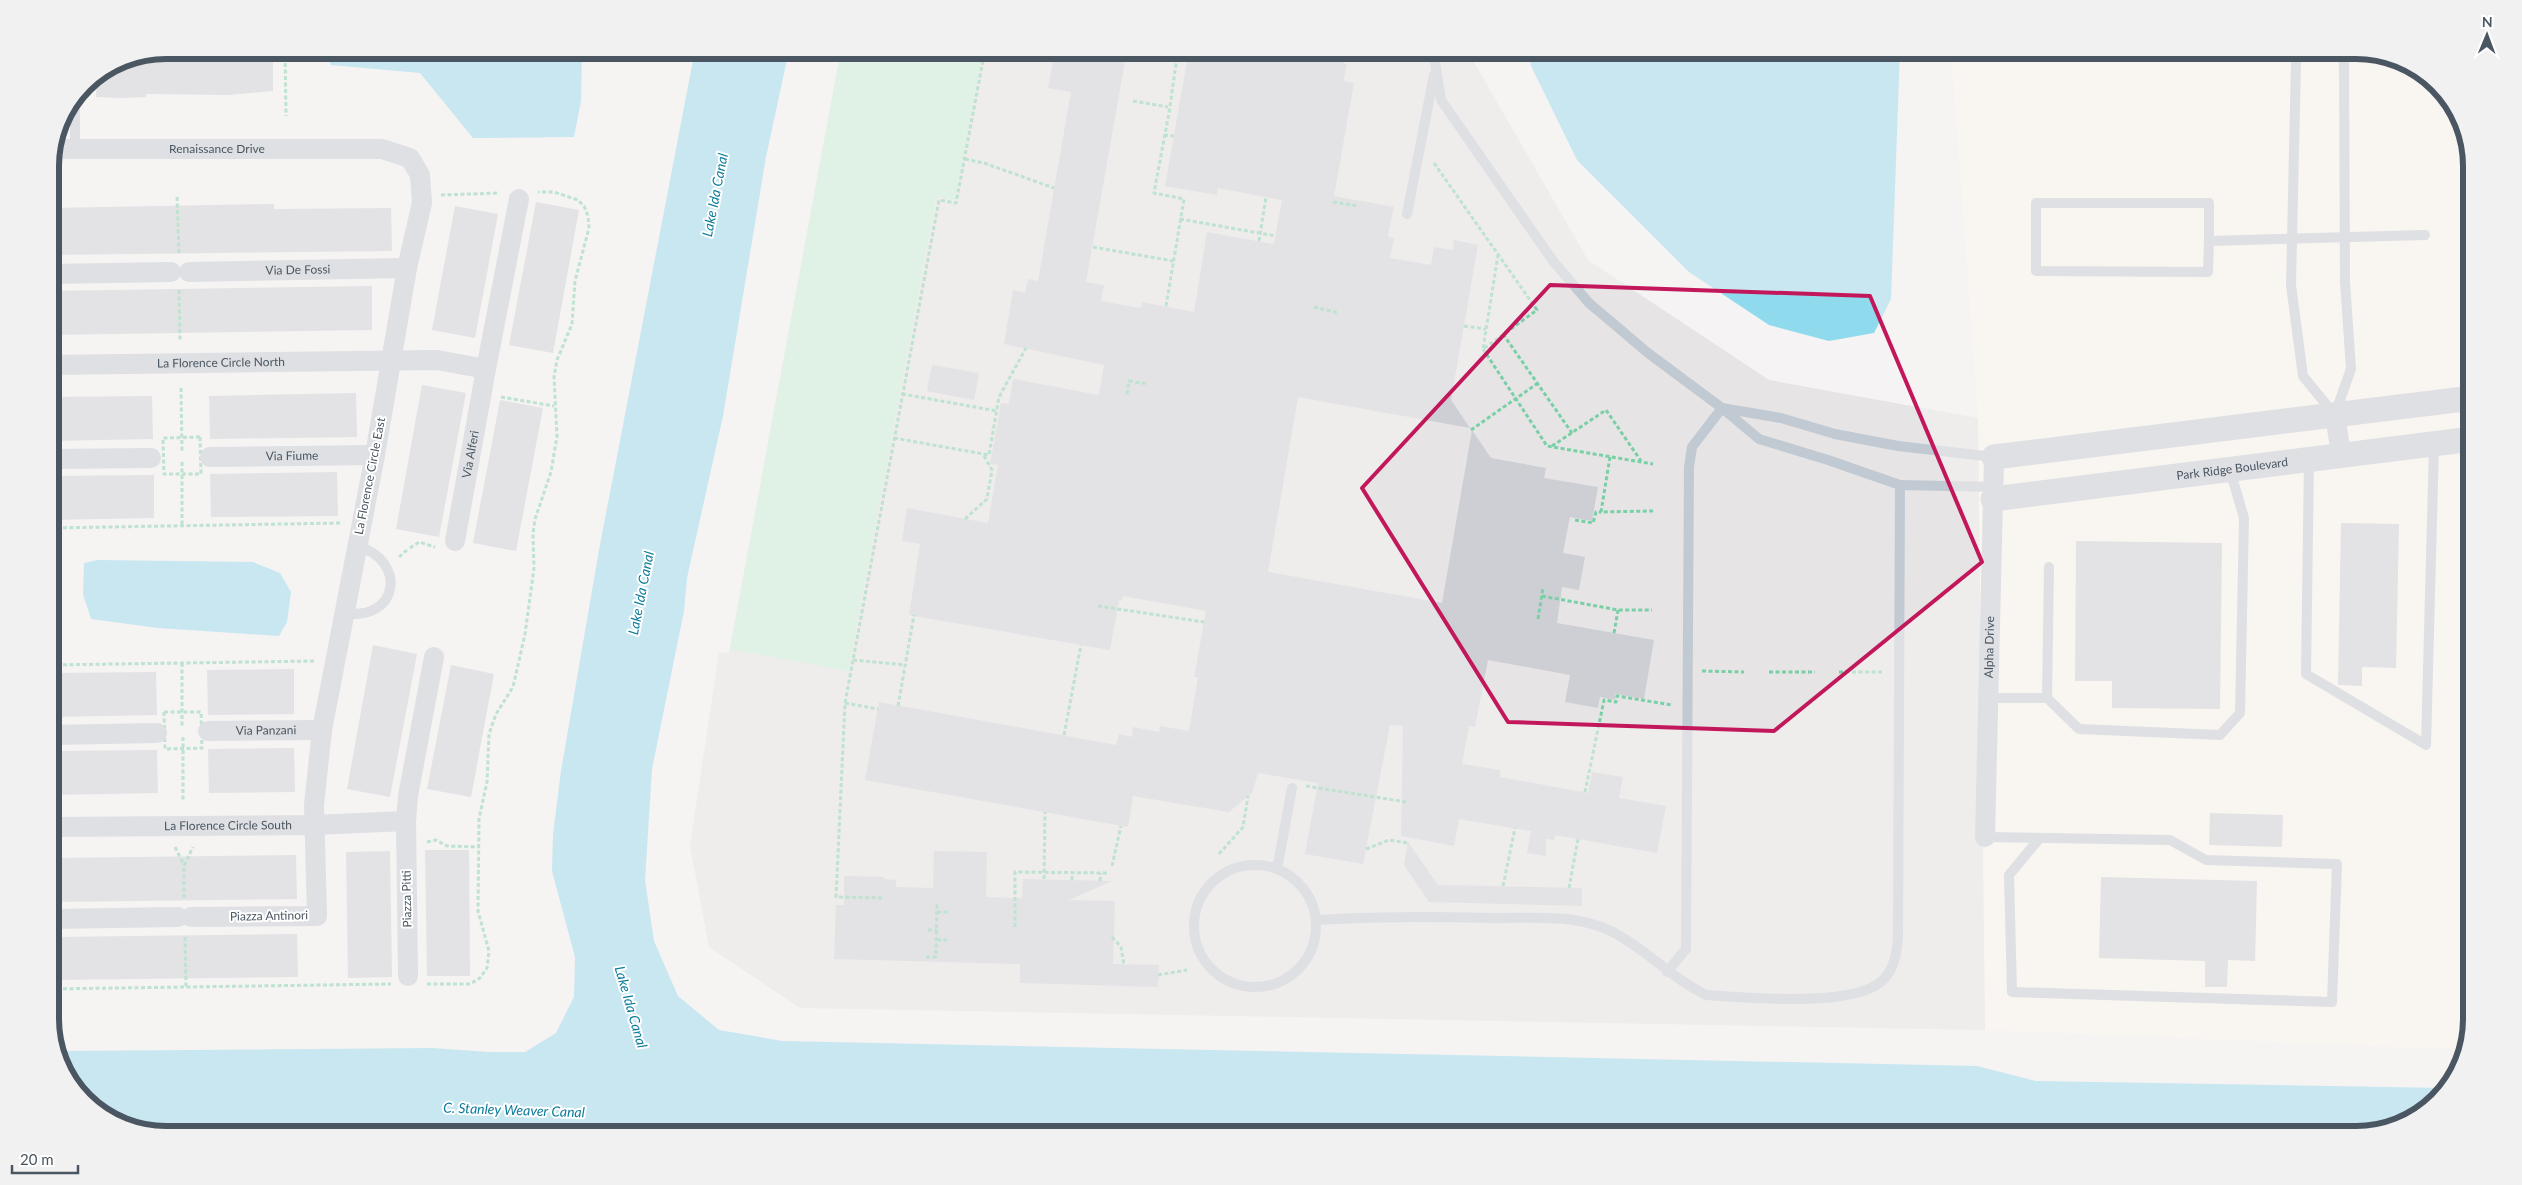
<svg xmlns="http://www.w3.org/2000/svg" width="2522" height="1185" font-family="Lato,sans-serif">
<style>
.commercial{fill:#fdf9ef}
.education{fill:#e6e4e5}
.green{fill:#c3f1d5}
.water{fill:#90daee}
.building{fill:#cdcfd5}
.lines{fill:none;stroke-linecap:round;stroke-linejoin:round}
.path{stroke:#7ad0a6;stroke-width:3;stroke-dasharray:4 2.5;stroke-linecap:butt}
.service{stroke:#c1cad2;stroke-width:10}
.minor{stroke:#c1cad2;stroke-width:20}
.tertiary{stroke:#c1cad2;stroke-width:25}
.marked{fill:none;stroke:#c2185b;stroke-width:4;stroke-linejoin:round}
.labels{text-anchor:middle;stroke-width:4;stroke-linejoin:round;paint-order:stroke}
.street-label{font-size:12px;fill:#4a5661;stroke:#fff}
.water-label{font-size:14px;font-style:italic;fill:#0c7c9b;stroke:#fff}
.rim{fill:none;stroke:#4a5661;stroke-width:6}
</style>
<rect width="100%" height="100%" fill="#f5f3f3"/>
<!-- commercial -->
<path class="commercial" d="M1951 50H2356L2401 59 2452 101 2472 158V1019L2466 1050 1985 1030 1978 418Z"/>
<!-- education -->
<path class="education" d="M841 50H1467L1588 260 1769 380 1978 418 1985 1030 800 1008 709 947 690 846 719 652 729 653Z"/>
<!-- green -->
<path class="green" d="M841 50H983L955 200 936 197 848 671 730 649Z"/>
<!-- water -->
<g class="water">
<path d="M324 50H582L581 101 574 137 473 138 420 73 331 65Z"/>
<path d="M695 50H789L766 157 723 416 687 578 684 611 652 769 645 880 654 941 678 996 719 1030 782 1041 1977 1066 2036 1081 2443 1088 2420 1116 2357 1135H166L121 1126 74 1090 59 1051 432 1048 489 1052H525L556 1033 574 997 575 957 552 871 553 834 561 771 599 550Z"/>
<path d="M1529 50H1900L1891 299 1874 333 1829 341 1769 325 1689 272 1577 160 1531 66Z"/>
<path d="M98 560 253 562 280 573 291 592 287 622 279 636 158 628 91 619 83 594 84 563Z"/>
</g>
<!-- building -->
<g class="building">
<path d="M166 50H273V91L227 95 146 94V97L121 98 96 97 97 75 122 59Z"/>
<path d="M1088 50H1127L1086 282 1104 285 1101 301 1140 308 1142 302 1194 312 1207 232 1274 244 1282 200 1218 188 1217 195 1165 186 1189 50H1329L1332 56 1347 65 1343 81 1354 83 1334 196 1394 207 1388 236 1394 238 1390 258 1431 265 1434 247 1453 250 1454 240 1478 245 1451 400 1470 428 1298 397 1268 572 1442 603 1472 430 1491 458 1546 468 1544 478 1598 487 1592 521 1570 517 1563 553 1585 557 1579 590 1562 587 1557 623 1654 640 1644 699 1615 694V700L1600 697 1598 708 1565 702 1570 675 1488 660 1475 727 1469 726 1462 764 1500 770V777L1588 793 1592 772 1623 777 1619 798 1666 806 1657 853 1555 835 1554 840 1546 839V856L1527 853 1531 831 1459 819 1454 846 1401 836 1403 726 1390 725 1363 864 1305 854 1318 783 1258 773 1252 793 1229 812 1133 796 1128 827 865 780 879 702 1116 745 1119 734 1132 737 1133 727 1159 732 1160 726 1189 731 1198 677H1194L1206 611 1123 596 1122 601 1119 600 1110 650 909 615 920 544 902 541 907 508 988 523 998 465 990 464 1001 403 1009 404 1013 379 1099 395 1104 365 1004 344 1013 290 1025 293 1028 279 1038 281 1071 92 1048 88 1054 56 1087 61Z"/>
<path d="M536 202 579 210 553 353 509 345Z"/>
<path d="M274 204V209L391 208 392 251 50 255V208Z"/>
<path d="M455 206 498 214 475 338 432 330Z"/>
<path d="M372 286V330L50 335V291Z"/>
<path d="M932 365 979 373 974 400 927 391Z"/>
<path d="M422 385 466 393 439 537 396 529Z"/>
<path d="M356 393 357 437 210 439 209 396Z"/>
<path d="M152 396 153 439 50 441V397Z"/>
<path d="M500 400 543 408 516 551 473 543Z"/>
<path d="M337 472 338 516 211 517 210 474Z"/>
<path d="M154 475V518L50 520V476Z"/>
<path d="M2341 523 2399 524 2396 668 2362 667V686L2338 685Z"/>
<path d="M2076 541 2222 543 2220 709 2112 708V681H2075Z"/>
<path d="M373 645 417 654 390 797 347 789Z"/>
<path d="M451 665 494 674 471 797 427 789Z"/>
<path d="M294 669V714L208 715 207 670Z"/>
<path d="M156 672 157 715 51 717V673Z"/>
<path d="M294 748 295 792 209 793 208 749Z"/>
<path d="M157 750 158 793 52 795 51 751Z"/>
<path d="M2210 813 2283 815 2282 847 2209 845Z"/>
<path d="M1408 842 1438 885 1582 888V906L1429 902 1404 865Z"/>
<path d="M425 850H469L470 976H427Z"/>
<path d="M390 851 392 977 348 978 346 852Z"/>
<path d="M934 851 987 852 986 897 1022 898 1023 879 1112 881 1069 900 1115 901 1113 964 1159 965 1158 987 1020 983V964L834 959 836 905H844V876L884 877V879L896 880V887L933 888Z"/>
<path d="M296 855 297 899 53 902V858Z"/>
<path d="M2101 877 2257 881 2255 961 2228 960 2227 987H2205V961L2099 958Z"/>
<path d="M297 934 298 977 54 980 53 937Z"/>
</g>
<g class="lines">
<!-- path -->
<g class="path">
<path d="M285 50 286 116"/>
<path d="M1083 60 1085 50"/>
<path d="M1133 101 1168 107"/>
<path d="M1164 135 1174 136"/>
<path d="M965 159 984 163 1054 188"/>
<path d="M1434 163 1537 310 1483 349 1498 255"/>
<path d="M441 195 499 193"/>
<path d="M177 197 179 254"/>
<path d="M1333 202 1358 206"/>
<path d="M1180 219 1276 236"/>
<path d="M1259 241 1266 197"/>
<path d="M1093 247 1173 261"/>
<path d="M179 290 180 341"/>
<path d="M1166 306 1184 199 1154 193 1169 113 1178 50"/>
<path d="M1314 307 1339 313"/>
<path d="M1464 326 1486 329"/>
<path d="M1503 334 1572 433"/>
<path d="M1483 349 1547 446 1653 464"/>
<path d="M181 388 182 451"/>
<path d="M902 394 997 411"/>
<path d="M1127 394 1129 381 1148 384"/>
<path d="M501 397 554 406"/>
<path d="M1471 430 1538 383"/>
<path d="M200 437 201 474H164L163 438Z"/>
<path d="M894 438 989 455 999 397 1026 348"/>
<path d="M1552 446 1606 410 1641 461"/>
<path d="M1610 457 1601 512 1653 511"/>
<path d="M182 462V526"/>
<path d="M965 519 987 499 992 470 983 454"/>
<path d="M1575 520 1593 523 1596 512H1601"/>
<path d="M50 528 342 523"/>
<path d="M410 548 419 542 435 547"/>
<path d="M399 557 408 549"/>
<path d="M1542 596 1618 610H1652"/>
<path d="M1098 606 1204 622"/>
<path d="M1538 619 1543 588"/>
<path d="M1614 633 1618 610"/>
<path d="M853 660 905 665"/>
<path d="M182 663V726"/>
<path d="M50 665 315 661"/>
<path d="M1702 671 1744 672"/>
<path d="M1769 672H1815"/>
<path d="M1839 672H1883"/>
<path d="M845 703 878 709"/>
<path d="M898 706 914 615"/>
<path d="M164 712H201L202 748 165 749Z"/>
<path d="M1064 735 1081 645"/>
<path d="M183 737V801"/>
<path d="M1306 786 1406 802"/>
<path d="M1585 792 1604 700 1616 702 1617 696 1672 705"/>
<path d="M427 842 436 840 447 846 479 847"/>
<path d="M175 847 184 865"/>
<path d="M1366 849 1389 840 1408 843"/>
<path d="M1219 854 1243 827 1248 796"/>
<path d="M1112 866 1121 826"/>
<path d="M1044 879 1045 812"/>
<path d="M1072 880V873"/>
<path d="M1100 881 1101 873"/>
<path d="M1503 886 1515 828"/>
<path d="M1569 888 1578 839"/>
<path d="M184 898V866L193 847"/>
<path d="M882 898 836 897 845 703 939 200 956 203 985 50"/>
<path d="M937 912H948"/>
<path d="M1015 927V872L1108 873"/>
<path d="M928 930H937"/>
<path d="M185 937 186 989"/>
<path d="M1112 937 1121 947 1124 965"/>
<path d="M937 940H947"/>
<path d="M926 957H936L937 903"/>
<path d="M1158 975 1187 970"/>
<path d="M427 984H470L480 978 487 968 489 951 478 911 479 819 487 782 489 734 496 714 513 687 525 634 534 568 533 534 535 519 551 472 557 436 554 377 557 360 572 324 575 281 589 228 588 216 584 206 578 200 554 192H538"/>
<path d="M50 989 391 984"/>
</g>
<!-- service -->
<g class="service">
<path d="M1336 50C1351 60 1365 59 1380 50"/>
<path d="M1433 50 1441 100 1553 261 1589 303 1648 353 1722 408 1781 418 1835 434 1898 446 1994 457"/>
<path d="M2306 50 2296 60 2291 285 2303 376 2334 414"/>
<path d="M2335 50 2344 61 2345 282 2351 369 2335 414"/>
<path d="M75 97V149"/>
<path d="M1407 214 1434 75"/>
<path d="M2209 241 2208 272 2036 271V203H2209V241L2425 235"/>
<path d="M2309 460 2306 674 2426 745 2434 444"/>
<path d="M1900 485 1994 487"/>
<path d="M344 613C399 622 408 560 357 546"/>
<path d="M1989 698H2047L2049 567"/>
<path d="M2047 698 2079 729 2220 735 2240 713 2244 518 2230 470"/>
<path d="M1985 837 2170 840 2206 860 2337 864 2332 1002 2012 992 2009 875 2039 839"/>
<circle cx="1255" cy="926" r="61"/>
<path d="M1277 869 1292 788"/>
<path d="M1316 920C1376 916 1435 917 1495 918 1534 918 1575 914 1611 931 1645 948 1671 978 1706 995 1746 997 1856 1009 1884 979 1895 967 1897 951 1898 936L1900 485 1828 460 1759 439 1722 408 1692 447 1689 467 1686 949 1667 972"/>
</g>
<!-- minor -->
<g class="minor">
<path id="s1" d="M52 149H382L410 158 420 175 422 203 407 268 375 455 322 730 314 805 317 916 191 917"/>
<path id="s2" d="M189 272 407 268"/>
<path d="M50 274 171 272"/>
<path id="s3" d="M50 365 437 360 486 369 519 199"/>
<path d="M2335 414 2341 455"/>
<path id="s4" d="M210 457 375 455"/>
<path d="M50 459 151 458"/>
<path id="s5" d="M455 541 486 369"/>
<path id="s6" d="M208 731 322 730"/>
<path d="M50 735 157 733"/>
<path id="s7" d="M50 827 314 825 406 821"/>
<path id="s8" d="M1985 837 1994 457"/>
<path d="M50 919 178 917"/>
<path d="M408 976 406 821 408 796 434 657"/>
</g>
<!-- tertiary -->
<g class="tertiary">
<path d="M1994 457 2472 398"/>
<path id="s9" d="M1993 499 2472 439"/>
</g>
</g>
<!-- marked area -->
<path d="M0 0H2522V1185H0ZM1550 285 1870 296 1982 562 1774 731 1508 722 1362 488Z" fill="#f5f3f3" fill-opacity=".55" fill-rule="evenodd"/>
<path class="marked" d="M1550 285 1870 296 1982 562 1774 731 1508 722 1362 488Z"/>
<g class="labels">
<!-- street labels -->
<g class="street-label">
<text dy="4" stroke="none"><textPath href="#s1" startOffset="165">Renaissance Drive</textPath></text>
<text dy="4" stroke="none"><textPath href="#s2" startOffset="109">Via De Fossi</textPath></text>
<text dy="4" stroke="none"><textPath href="#s3" startOffset="171">La Florence Circle North</textPath></text>
<text dy="4" stroke="none"><textPath href="#s5" startOffset="88">Via Alferi</textPath></text>
<text dy="4" stroke="none"><textPath href="#s4" startOffset="82">Via Fiume</textPath></text>
<text dy="4" stroke="none"><textPath href="#s9" startOffset="241">Park Ridge Boulevard</textPath></text>
<text transform="translate(370 476) rotate(-79)" y="4">La Florence Circle East</text>
<text dy="4" stroke="none"><textPath href="#s8" startOffset="190">Alpha Drive</textPath></text>
<text dy="4" stroke="none"><textPath href="#s6" startOffset="58">Via Panzani</textPath></text>
<text dy="4" stroke="none"><textPath href="#s7" startOffset="178">La Florence Circle South</textPath></text>
<text transform="translate(407 899) rotate(-91)" y="4">Piazza Pitti</text>
<text transform="translate(269 916) rotate(-1)" y="4">Piazza Antinori</text>
</g>
<!-- water labels -->
<g class="water-label">
<text transform="translate(715 195) rotate(-79)" y="5">Lake Ida Canal</text>
<text transform="translate(641 593) rotate(-79)" y="5">Lake Ida Canal</text>
<text transform="translate(631 1007) rotate(74)" y="5">Lake Ida Canal</text>
<text transform="translate(514 1110) rotate(2)" y="5">C. Stanley Weaver Canal</text>
</g>
</g>
<!-- crop -->
<path d="M0 0H2522V1185H0ZM166 59H2356A107 107 0 0 1 2463 166V1019A107 107 0 0 1 2356 1126H166A107 107 0 0 1 59 1019V166A107 107 0 0 1 166 59Z" fill="#f1f1f2" fill-rule="evenodd"/>
<path class="rim" d="M166 59H2356A107 107 0 0 1 2463 166V1019A107 107 0 0 1 2356 1126H166A107 107 0 0 1 59 1019V166A107 107 0 0 1 166 59Z"/>
<!-- north arrow -->
<g transform="translate(2487 35) rotate(1)" stroke="#ffffff" stroke-width="4" paint-order="stroke">
<path d="M0-4L9 19L0 12L-9 19Z" fill="#4a5661"/>
<text y="-8" font-size="14" font-weight="bold" text-anchor="middle" fill="#4a5661">N</text>
</g>
<!-- scale -->
<path d="M12 1165v8h66v-8" fill="none" stroke="#4a5661" stroke-width="2.5"/>
<text x="20" y="1165" font-size="15" fill="#4a5661" stroke="#ffffff" stroke-width="4" paint-order="stroke">20 m</text>
</svg>
